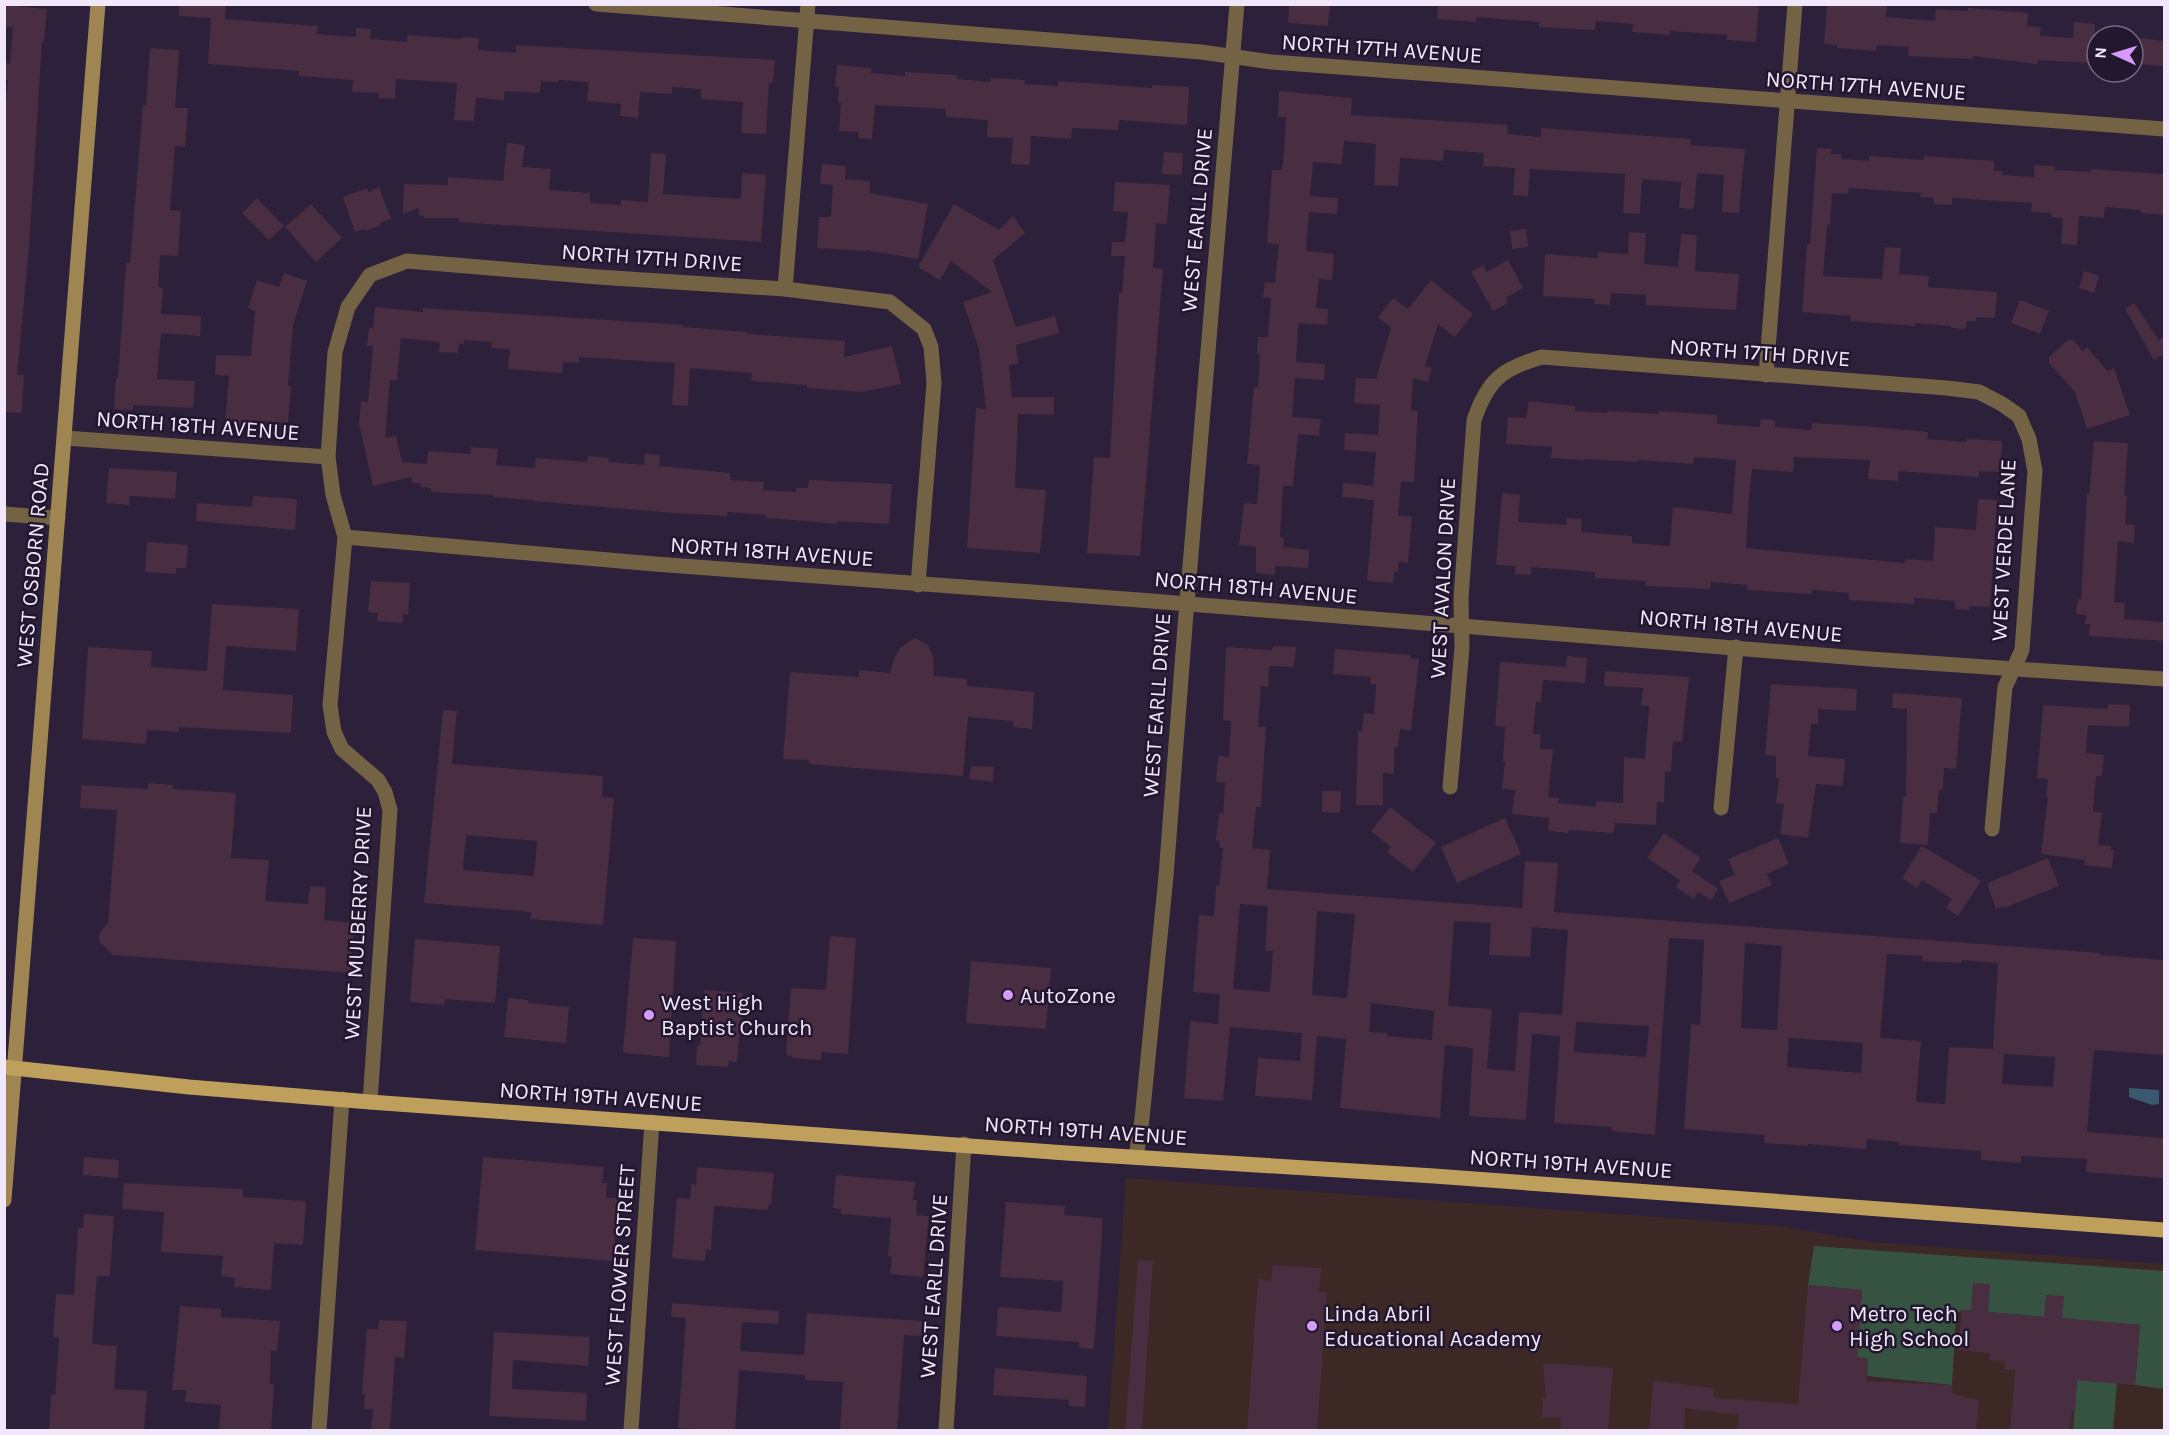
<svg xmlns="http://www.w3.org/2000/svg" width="2169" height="1435" font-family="Karla,sans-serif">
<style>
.education{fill:#3c2926}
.green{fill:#365341}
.water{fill:#3a596f}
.building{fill:#492d40;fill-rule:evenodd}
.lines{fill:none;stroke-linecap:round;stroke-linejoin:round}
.street{stroke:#736344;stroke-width:15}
.secondary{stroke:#9e8552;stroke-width:15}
.primary{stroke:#bf9f5c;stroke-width:15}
.poi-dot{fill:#d59bfa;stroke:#23162f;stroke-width:2}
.labels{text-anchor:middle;stroke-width:5;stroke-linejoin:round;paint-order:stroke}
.street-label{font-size:22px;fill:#f0e8fa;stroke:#23162f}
.poi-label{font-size:22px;fill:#f0e8fa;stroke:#23162f;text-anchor:start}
</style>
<rect width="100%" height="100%" fill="#2d203a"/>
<!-- education -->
<path class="education" d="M1126 1178 1779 1226 1872 1242 2164 1264V1430H1108Z"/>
<!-- green -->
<g class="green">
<path d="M1814 1246 2164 1271V1389L2135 1385 2140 1325 1962 1310 1956 1314 1952 1385 1867 1376 1868 1359 1857 1357 1862 1290 1808 1285Z"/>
<path d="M2077 1380 2117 1383 2113 1430H2073Z"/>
</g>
<!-- water -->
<path class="water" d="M2129 1088 2159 1090V1104L2152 1105 2129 1097Z"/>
<!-- building -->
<g class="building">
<path d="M179 4H226L225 19 318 26 317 34 356 37V28L371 29 370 39 407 42 408 35 462 39V37L479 38 478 50 516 53V45L775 60 773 83 769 82 766 134 741 133 743 102 701 99V89L672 87V94L640 92 638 118 620 116 621 104 587 101 589 82 558 80V82L541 81 540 93 505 91 504 100 476 98 474 121 454 120 457 83 396 79 395 99 378 98 379 93 352 92 353 80 299 76V71L208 64 211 18 179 16Z"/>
<path d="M1289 4H1330L1328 26 1288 23Z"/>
<path d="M1438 4H1759L1756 42 1727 40V35L1670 31V35L1632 32 1633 24 1596 21 1595 30 1539 27V22L1476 17V22L1437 19Z"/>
<path d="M1827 4H1887L1886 17 1935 21 1936 9 1968 11V8L2028 13 2027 26 2041 27 2040 36 2073 38 2074 22 2095 24 2092 63 2038 60 2037 64 1973 56V59L1908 56 1909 47 1877 45 1876 51 1837 48V45L1824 44Z"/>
<path d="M4 5 47 9 44 41H42L29 248 17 375H24L22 413 4 412V122L8 80H4V74L5 63 10 64 13 27H4Z"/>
<path d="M2133 37 2164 41V66L2133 64Z"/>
<path d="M150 48 179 50 175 108H188L185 147 175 146 170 210 181 211 178 256 160 255 158 287 163 288 161 314 201 316 200 336 161 333 157 379 195 381 193 408 133 405V410L114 409 116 378H118L126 263H130L143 105H146Z"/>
<path d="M837 65 872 68 871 73 905 76V72L957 75V79L991 82V78L1025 80 1024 84 1058 86V81L1152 88V85L1189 87 1187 125 1119 120 1118 130 1072 128 1071 139 1031 136 1030 165 1011 164 1013 138 987 137 988 120 946 117V109L875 105 872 139 858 138V132L839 131 841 103H838L839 87H835Z"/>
<path d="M1279 91 1352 98 1351 115 1508 125 1507 134 1541 137V128L1691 139 1690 145 1745 149 1739 213 1722 212 1724 175 1697 173 1694 209 1679 208 1681 182 1642 179 1640 214 1623 213 1625 174 1530 169 1528 196 1513 195 1515 168 1483 166 1484 153 1444 150 1443 161 1400 158 1398 186 1374 185 1376 144 1344 141 1342 164 1313 162 1310 196 1338 198 1337 214 1309 212 1306 251 1334 254 1332 280 1319 279 1316 308 1328 309 1327 325 1298 323 1296 362 1325 364 1324 380 1295 378 1292 417 1321 419 1319 436 1298 434 1293 486H1283L1280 537 1284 538 1283 547 1309 550 1308 568 1275 566V575L1256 573V547L1239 545 1244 503 1257 504 1260 465 1247 464 1254 387H1258L1260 354H1257L1258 337H1268L1271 298 1263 297 1265 282 1275 283 1279 244 1267 243 1272 170H1282L1284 153 1286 117H1278Z"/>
<path d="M507 143 525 145 522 167 551 169 549 190 590 193V203L621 205V200L648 202 651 153 666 154 663 194 741 199 742 173 766 175 761 242 459 222V218H424V216L419 215V208L403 214 404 184 448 185V177L503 181Z"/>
<path d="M1817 148 1832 149 1831 154H1841V159L1869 161V156L1924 160V156L1994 161V171H2002V175L2034 177V165L2055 166 2054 170 2090 172V169L2164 174V215L2141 213V210L2105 207 2104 218 2079 216 2077 245 2061 244 2063 218 2051 217 2052 213 2031 212 2032 203 1952 198V205L1934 204V198L1920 197 1921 193 1849 188 1848 194 1832 193 1830 225H1827L1823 276 1882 279 1885 247 1901 248 1899 274 1929 276 1928 287 1997 292 1995 318 1976 317V321H1967L1966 329 1951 328V326L1915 323V326L1850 321 1851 316 1802 312 1807 244H1810Z"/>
<path d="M1164 152 1183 153 1182 175 1162 174Z"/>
<path d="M822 164 846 166 845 179 870 181V193L928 204 918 259 866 250V251L817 248 819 217H831L833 185 820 184Z"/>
<path d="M1115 182 1170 185 1167 224 1156 223 1153 268 1163 269 1140 556 1087 553 1094 457 1110 458 1119 292 1122 293 1125 256H1111L1112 242H1125L1128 212 1113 211Z"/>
<path d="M379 187 391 219 380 223 381 225 365 231 364 229 355 232 343 197 367 188 368 192Z"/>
<path d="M257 198 284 226 269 240 242 213Z"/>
<path d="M311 204 342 238 316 262 285 227Z"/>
<path d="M954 204 999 230 1013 216 1025 233 993 260 1016 327 1055 316 1059 333 1016 345 1018 364 1009 365 1012 397H1054V415L1018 414 1015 488 1046 490 1040 553 967 548 976 408 986 409 979 349 963 302 992 292 951 261 940 280 918 267Z"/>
<path d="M1526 229 1528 247 1512 249 1510 231Z"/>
<path d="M1629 232 1646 233 1644 264 1678 267 1681 234 1697 235 1695 271 1739 274 1736 310 1646 305V295L1611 293 1610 305 1594 304 1595 299 1543 296 1545 254 1598 258V252L1628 254Z"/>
<path d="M1508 260 1523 288 1506 298 1508 303 1493 311 1471 272 1483 265 1487 272Z"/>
<path d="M2084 271 2099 276 2094 293 2079 288Z"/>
<path d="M284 273 307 281 293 325 288 386H291L288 423 259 421 258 427 225 425 229 376 215 375 216 355 251 356 255 311 248 308 257 280 279 287Z"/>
<path d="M1431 280 1473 314 1455 337 1438 324 1425 366 1432 368 1428 382 1413 378 1411 410 1418 411 1414 482 1401 481 1398 515 1412 517 1408 563 1398 562V572L1394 571 1393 583 1367 581 1374 500 1342 497 1343 483 1373 486 1376 452 1344 450 1345 433 1378 435 1380 405 1354 403 1356 378 1376 379 1391 328 1378 317 1393 298 1408 309Z"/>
<path d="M2020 300 2049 311 2040 334 2011 323Z"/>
<path d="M2134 303 2159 340 2164 337V354L2154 360 2125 309Z"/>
<path d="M375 307 423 312V308L683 325V327L747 332V334L845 341 844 357 892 346 901 384 862 392 807 388V385L751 381 752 373 690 368 688 406 672 405 675 363 579 357V363L563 362 562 373 508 369 510 349 491 348 492 342 464 340V344L459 343 458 353 439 352 440 342 401 338 397 380H390L385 438 396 436 402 462 427 464 428 451 471 454V447L498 449 496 465 535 468 536 458 587 462 588 456 609 458 608 462 644 465 645 454 660 455 659 466 730 473V480L764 482 763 490 796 492V488H808L809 480 892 484 889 524 837 521V524L794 520 766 518V515L728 512 727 516 674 513 533 501V500L493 497V495L431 492V488L421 487V483H412V477L373 486 359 423 361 401 368 402 373 346H367L369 328H373Z"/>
<path d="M2068 340H2073L2083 351 2087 347 2107 371 2114 368 2130 415 2087 429 2075 392 2049 363V357Z"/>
<path d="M1529 401 1575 406V411L1607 413 1608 411 1658 414V411L1717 415V424L1760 427 1761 419 1775 420V427L1811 430 1812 423 1864 426 1928 432 1927 439 1967 442V439L2002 441 2000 472 1979 471V477L1898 471V481L1868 479 1870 460 1794 457 1793 472 1752 469 1749 497 1746 548 1904 563 1905 559 1933 561 1935 527 1976 530 1978 499 1997 500 1990 607 1969 606V610L1955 609V601L1914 598V604L1849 600V593L1812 590V594L1747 590 1748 585 1711 582 1710 589 1645 586 1646 581 1595 578V572L1531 567V575L1515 574V566L1496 565 1502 493 1520 495 1518 522 1567 525V518L1582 519 1581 532 1632 536V543L1670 546 1673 507 1732 514 1736 460 1694 457 1693 464 1638 460V462L1585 459 1584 460 1551 458 1552 447 1506 444 1508 417 1526 418Z"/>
<path d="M2094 441 2128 443 2124 496H2127L2125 524 2135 525 2134 543 2118 541 2114 602 2125 603 2124 619 2164 622V641L2089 636 2090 624H2085L2086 615 2076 614 2078 599 2081 600 2087 494H2089Z"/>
<path d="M109 468 177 472 175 499 130 496 129 505 106 503Z"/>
<path d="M253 496 297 499 295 530 196 521 197 503 252 507Z"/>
<path d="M147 542 188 545 186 568H176V574L145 572Z"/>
<path d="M371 581 410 583 408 615 403 614V623L377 621 378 613 368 612Z"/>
<path d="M212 604 299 609 296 651 226 646 223 690 293 695 291 733 179 727V732L147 730 146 744 82 739 88 647 152 651 151 667 207 671Z"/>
<path d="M915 638 927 644 933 656 934 676 967 679V686L1034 692 1032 729 1013 727V721L968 717 963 776 843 767 809 764V760L783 759 790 672 859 677V670L890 673 894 658 900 648Z"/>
<path d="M1273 646 1296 647 1294 667 1269 666 1268 687 1261 686 1258 727H1266L1265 742 1261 807H1256L1252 848 1270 850 1267 889 1522 908 1525 861 1558 863 1554 912 2100 953V955L2164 960V1055L2094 1050 2087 1132 2164 1138V1178L2086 1172 2087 1159 2021 1156V1163L1981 1160V1151L1898 1145 1899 1142 1867 1139 1866 1149 1808 1144V1146L1764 1143 1765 1135 1684 1129 1691 1024 1700 1025 1704 940 1669 938 1655 1135 1612 1131V1127L1554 1123 1560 1036 1532 1034 1526 1120 1469 1116 1473 1048 1445 1045 1440 1118 1340 1108 1346 1039 1317 1036 1312 1100 1255 1096 1258 1058 1300 1061 1302 1033 1230 1027 1223 1101 1184 1098 1190 1021 1218 1024 1220 994 1193 992 1199 915 1214 916 1216 885 1219 886 1223 848H1220V841L1216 840 1219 813 1223 814 1225 783 1216 782 1218 756 1229 757 1231 721 1223 720 1226 647 1272 650ZM1240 904 1268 906 1265 951H1273L1270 992 1233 989ZM1317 911 1355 914 1347 998 1312 995ZM1454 921 1491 923 1489 955 1530 957 1532 927 1568 930 1562 1015 1519 1012 1515 1071 1487 1069 1492 1009 1448 1006ZM1745 943 1782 946 1777 1030 1741 1028ZM1887 954 1923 956 1922 961 1962 963V960L1998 963 1993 1049 1949 1047 1945 1104 1916 1102 1921 1041 1880 1038ZM1371 1003 1434 1011 1432 1040 1387 1036V1033L1369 1032ZM1576 1022 1649 1026 1646 1057 1574 1052ZM1789 1038 1863 1043 1861 1073 1787 1067ZM2004 1054 2055 1057 2053 1087 2002 1084Z"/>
<path d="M1335 649 1410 655V658L1419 659 1411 730 1400 729 1398 747H1394V774L1383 773V805H1356L1358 731H1362L1364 713 1374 714 1376 684H1370L1371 677 1333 674Z"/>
<path d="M1567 656 1587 658 1585 683 1543 680 1541 702H1536L1533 734H1541L1540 749H1553L1548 797 1559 798 1558 803 1596 807V801L1623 803 1624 757 1645 759 1649 706H1641L1643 688 1604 686 1605 671 1689 677 1682 742 1673 741 1671 772 1665 771 1664 802H1657L1656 825 1615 823 1614 833 1569 830 1568 833 1548 831 1549 818 1512 814 1515 790 1502 789 1505 761H1503L1505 727 1495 726 1500 662 1566 667Z"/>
<path d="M1771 684 1857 689 1856 711 1818 709V724H1811L1808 756 1845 759 1843 786 1816 784 1808 838 1780 834 1784 804 1776 803 1779 778H1776V756L1765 755Z"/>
<path d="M1893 693 1962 698 1956 769 1944 768 1943 790H1939L1937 813H1930L1928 845 1900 843 1903 796 1906 797 1907 709 1892 708Z"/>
<path d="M2108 704 2130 705 2129 727 2088 725 2086 753 2104 755 2102 776H2096L2093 811 2102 813 2098 845 2111 846V850H2114L2112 868 2084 865 2085 860 2041 854 2048 797H2046L2048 779 2037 778 2043 705 2108 709Z"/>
<path d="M443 710 457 711 452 764 603 776 602 797 614 798 603 925 530 919 531 912 424 903ZM466 835 537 841 534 876 463 870Z"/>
<path d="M971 766 994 767 993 782 969 779Z"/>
<path d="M148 783 173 785V789L236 793 231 858 269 860 265 901 308 904 310 886 326 887 324 920 354 923 351 973 113 955 99 941 100 932 108 923 117 810 80 808 81 785 148 789Z"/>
<path d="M1322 791H1341L1340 813 1322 812Z"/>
<path d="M1390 807 1436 843 1413 872 1387 852 1391 847 1371 831Z"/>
<path d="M1505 818 1521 854 1457 883 1441 847Z"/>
<path d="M1664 833 1701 858 1692 871 1718 889 1711 900 1698 892 1694 899 1676 887 1680 880 1647 858Z"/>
<path d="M1778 838 1789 864 1767 874 1772 885 1729 903 1719 881 1735 875 1728 859Z"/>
<path d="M1922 846 1981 881 1958 916 1946 908 1952 899 1922 880 1917 888 1902 878Z"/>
<path d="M2048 858 2059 886 2004 908 2003 906 1996 909 1987 883Z"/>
<path d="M830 936 856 938 848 1054 822 1052 821 1060 792 1058V1056L786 1055 791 988 826 990Z"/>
<path d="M633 938 676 941 669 1057 623 1053Z"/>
<path d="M415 939 500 946 495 1003 445 999 444 1005 410 1002Z"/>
<path d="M971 961 1051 968 1046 1029 966 1023Z"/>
<path d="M704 990 743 993 737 1062 729 1061 728 1067 696 1065 697 1046H700Z"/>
<path d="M508 998 528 1000V1003L569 1007 566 1043 504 1037Z"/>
<path d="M84 1157 119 1160 118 1178 83 1175Z"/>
<path d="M483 1157 604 1167 602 1183H607L606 1198H618L613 1261 475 1250Z"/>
<path d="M697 1167 774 1173 771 1205H768V1210L714 1206 711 1250 706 1249 705 1261 672 1258 677 1198 690 1199 691 1184 696 1185Z"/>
<path d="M836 1175 915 1182 913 1200H917L916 1215 929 1216 923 1277 890 1274 892 1257 888 1256 891 1218 841 1214V1209L833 1208Z"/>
<path d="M124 1183 243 1189V1197L306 1201 303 1245 274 1243 271 1290 234 1287 235 1278 221 1276 223 1256 161 1252 164 1212 122 1209Z"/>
<path d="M1006 1202 1065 1206 1064 1215 1103 1218 1094 1349 1079 1348V1342L996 1336 998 1307 1061 1312 1063 1281 1000 1277Z"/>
<path d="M84 1214 114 1216 110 1276H97L92 1344 117 1346 114 1389 147 1391 144 1431H49L51 1395H55L59 1338 53 1337 56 1294 74 1295 78 1228H83Z"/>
<path d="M1138 1260 1153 1261 1142 1431H1125Z"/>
<path d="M1273 1265 1321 1268 1319 1292 1327 1293 1317 1431H1247L1258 1279 1271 1281Z"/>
<path d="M1973 1283 1990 1284 1988 1312 2044 1317 2046 1295 2064 1296 2062 1318 2140 1325 2135 1385 2077 1380 2075 1412 2072 1411 2070 1431H2010L2015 1370 2004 1369 2005 1361 1989 1360 1990 1353 1958 1350 1962 1310 1971 1311Z"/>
<path d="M1808 1285 1862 1290 1857 1357 1868 1359 1866 1381 1952 1385 1953 1394 1979 1400 1976 1431H1737L1738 1415 1685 1408 1684 1431H1649L1653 1381 1713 1388V1396L1719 1398 1798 1404Z"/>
<path d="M672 1303 779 1311 778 1324 742 1322 740 1351 804 1355 807 1313 922 1321 921 1336 904 1335 897 1431H840L843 1382 805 1380V1375L739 1370 735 1431 678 1428 686 1318 671 1317Z"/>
<path d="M180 1306 221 1309V1317L280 1321 277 1351H271L270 1384H274L271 1431 219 1429 221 1405 185 1402 186 1390H172Z"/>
<path d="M379 1320 407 1321 404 1358 395 1357 390 1431H371L373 1409H364L365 1394H362L367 1329H378Z"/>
<path d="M494 1332 590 1337 588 1366 513 1360 512 1389 587 1393 586 1421 489 1416Z"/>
<path d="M1543 1363 1613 1368 1608 1431H1560L1561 1418 1542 1417 1543 1398H1546Z"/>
<path d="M995 1368 1087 1376 1085 1407 1069 1406V1400L993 1395Z"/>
</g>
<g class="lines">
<!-- street -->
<g class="street">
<path d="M596 4 1201 52 1272 62 2164 129"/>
<path d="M785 289 808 4"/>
<path d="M1766 375 1795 4"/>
<path d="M65 438 328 457"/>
<path d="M4 514 58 518"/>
<path d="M345 537 655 564 1139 600 1870 659 2164 679"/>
<path d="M1450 787 1462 648 1461 598 1474 420C1488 380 1501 369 1542 357L1947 388 1979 392 2002 404 2019 416 2029 439 2035 471 2022 650 2005 687 1992 829"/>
<path d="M1721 808 1736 647"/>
<path d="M370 1102 390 810 385 792 378 780 342 749 334 732 330 705 345 537 333 495 328 457 335 352 348 307 370 275 407 261 598 277 785 289 890 302 924 329 931 347 934 383 918 585"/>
<path d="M1136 1157 1142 1119 1166 876 1185 626 1237 4"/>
<path d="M319 1430 342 1099"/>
<path d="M631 1430 652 1122"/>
<path d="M946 1430 964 1144"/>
</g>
<!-- secondary -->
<path class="secondary" d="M4 1200 98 4"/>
<!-- primary -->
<path class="primary" d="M4 1067 189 1087 370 1102 1066 1153 1434 1176 2164 1230"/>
</g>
<!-- markers -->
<g class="poi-dot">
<circle cx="1008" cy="995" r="6"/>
<circle cx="649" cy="1015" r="6"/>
<circle cx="1312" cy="1326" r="6"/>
<circle cx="1837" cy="1326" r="6"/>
</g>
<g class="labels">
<!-- street labels -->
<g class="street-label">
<text transform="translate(1382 48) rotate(4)" y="8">NORTH 17TH AVENUE</text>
<text transform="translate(1866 85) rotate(4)" y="8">NORTH 17TH AVENUE</text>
<text transform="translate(1196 220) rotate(-85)" y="8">WEST EARLL DRIVE</text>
<text transform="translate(652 257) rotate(4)" y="8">NORTH 17TH DRIVE</text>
<text transform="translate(1760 352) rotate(4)" y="8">NORTH 17TH DRIVE</text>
<text transform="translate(198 425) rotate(4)" y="8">NORTH 18TH AVENUE</text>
<text transform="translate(2003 550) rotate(-87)" y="8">WEST VERDE LANE</text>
<text transform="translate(772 551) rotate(4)" y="8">NORTH 18TH AVENUE</text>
<text transform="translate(32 565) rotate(-85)" y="8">WEST OSBORN ROAD</text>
<text transform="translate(1442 578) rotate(-87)" y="8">WEST AVALON DRIVE</text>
<text transform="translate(1256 587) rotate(5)" y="8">NORTH 18TH AVENUE</text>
<text transform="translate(1741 625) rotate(5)" y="8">NORTH 18TH AVENUE</text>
<text transform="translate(1156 705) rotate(-86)" y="8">WEST EARLL DRIVE</text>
<text transform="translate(357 923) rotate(-87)" y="8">WEST MULBERRY DRIVE</text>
<text transform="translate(601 1096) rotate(4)" y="8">NORTH 19TH AVENUE</text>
<text transform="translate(1086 1130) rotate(4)" y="8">NORTH 19TH AVENUE</text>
<text transform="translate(1571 1163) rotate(4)" y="8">NORTH 19TH AVENUE</text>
<text transform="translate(619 1275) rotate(-86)" y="8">WEST FLOWER STREET</text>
<text transform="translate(933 1286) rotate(-86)" y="8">WEST EARLL DRIVE</text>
</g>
<!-- poi labels -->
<g class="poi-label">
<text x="1020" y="1003">AutoZone</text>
<text x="661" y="1010">West High<tspan x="661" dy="25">Baptist Church</tspan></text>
<text x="1324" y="1321">Linda Abril<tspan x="1324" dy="25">Educational Academy</tspan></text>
<text x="1849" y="1321">Metro Tech<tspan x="1849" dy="25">High School</tspan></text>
</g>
</g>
<!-- border -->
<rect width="2169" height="1435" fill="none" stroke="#f0e8fa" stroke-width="12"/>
<!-- north arrow -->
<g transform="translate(2115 54) rotate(274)"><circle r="28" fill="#23162f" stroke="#756a80" stroke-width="1.5"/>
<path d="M0-4.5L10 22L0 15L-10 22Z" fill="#d59bfa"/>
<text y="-9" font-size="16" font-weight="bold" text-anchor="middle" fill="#f0e8fa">N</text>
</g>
</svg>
